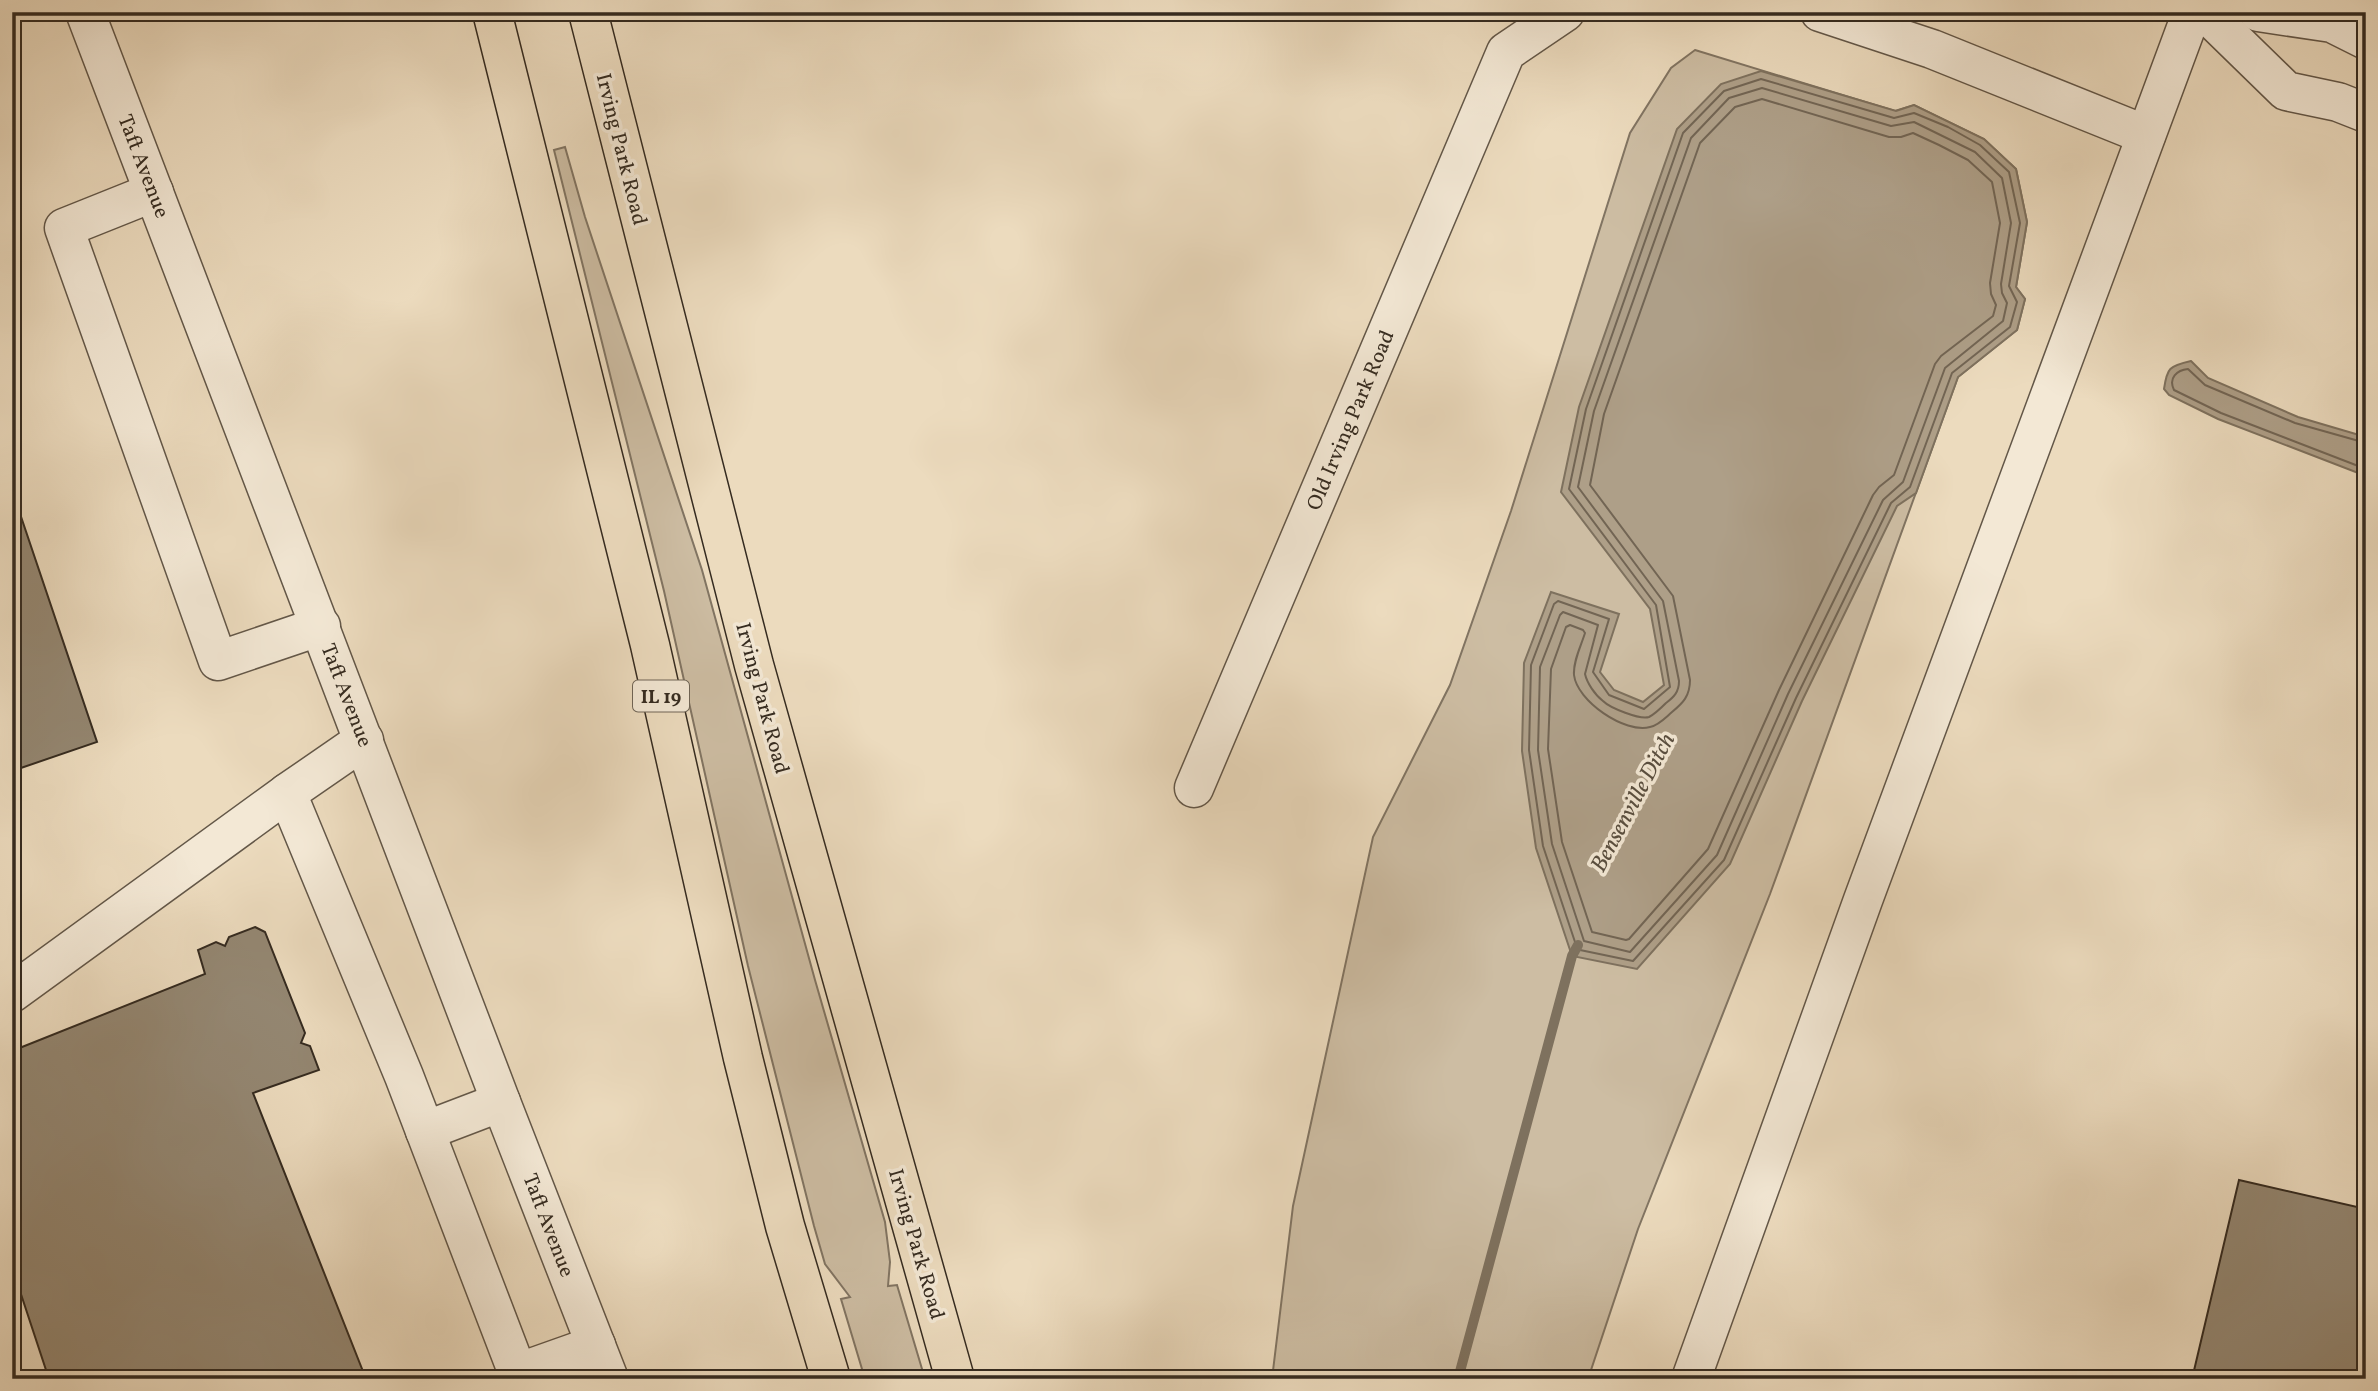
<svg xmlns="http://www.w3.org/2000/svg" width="2378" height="1391" font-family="Vollkorn,serif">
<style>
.green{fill:#cdbda3;stroke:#817462;stroke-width:2}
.water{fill:#ae9f88;stroke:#7e715e;stroke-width:2}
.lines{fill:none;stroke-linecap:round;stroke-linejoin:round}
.shore{stroke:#726554;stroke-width:2}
.stream{stroke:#7e715e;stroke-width:10}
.building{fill:#948772;stroke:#352b20;stroke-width:2}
.minor-casing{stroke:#635748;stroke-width:41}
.major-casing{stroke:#352b20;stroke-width:41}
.minor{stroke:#f3e8d5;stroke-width:38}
.major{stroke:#ecdbbe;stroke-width:38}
.labels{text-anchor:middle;stroke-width:7;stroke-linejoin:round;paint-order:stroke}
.shield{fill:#f3e8d5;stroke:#6e6456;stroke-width:2}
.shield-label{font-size:19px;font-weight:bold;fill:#352b20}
.street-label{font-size:21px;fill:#352b20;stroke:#f3e8d5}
.water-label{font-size:23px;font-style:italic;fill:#594e3f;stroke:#f3e8d5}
</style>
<rect width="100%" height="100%" fill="#ecdbbe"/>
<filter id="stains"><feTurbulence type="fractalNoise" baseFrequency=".00286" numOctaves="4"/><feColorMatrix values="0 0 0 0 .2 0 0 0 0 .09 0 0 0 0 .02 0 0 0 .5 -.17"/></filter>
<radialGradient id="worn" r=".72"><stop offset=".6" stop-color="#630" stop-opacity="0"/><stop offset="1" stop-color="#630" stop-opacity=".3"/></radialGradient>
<!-- green -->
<g class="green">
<path d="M1695 50 1895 111 1914 105 1984 139 2016 169 2027 222 2016 287 2025 299 2017 330 1958 377 1770 894 1638 1229 1588 1379H1272L1293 1206 1373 837 1450 685 1511 511 1630 133 1671 68Z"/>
<path d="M565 147 585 217 702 570 815 980 885 1222 890 1262 888 1286 897 1285 925 1379H865L841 1299 850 1297 825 1264 814 1226 748 966 664 591 554 150Z"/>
</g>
<!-- water -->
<g class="water">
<path d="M1761 71 1896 111 1914 105 1984 139 2016 169 2027 222 2016 287 2025 299 2017 330 1958 377 1916 493 1897 506 1802 701 1730 864 1637 969 1572 956 1536 848 1522 751 1524 663 1551 592 1619 614 1600 672 1614 690 1643 702 1664 685 1650 609 1561 492 1579 407 1677 129 1721 84Z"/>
<path d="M2191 361 2208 378 2298 417 2366 437V476L2218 419 2169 395 2164 389C2167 368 2169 366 2191 361Z"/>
</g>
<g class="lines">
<!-- shore -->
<g class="shore">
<path d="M1761 79 1894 118 1914 113 1948 127 1980 145 2009 172 2020 223 2009 286 2017 302 2010 327 1952 373 1910 487 1891 503 1796 698 1724 860 1633 961 1580 950 1577 948 1543 846 1529 750 1531 665 1554 604 1558 601 1609 619 1593 672 1609 695 1644 709 1670 687 1656 605 1569 489 1586 409 1683 133 1724 91Z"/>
<path d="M1762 88 1891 126 1914 122 1975 152 2002 178 2011 223 2001 284 2002 293 2007 303 2003 321 1945 368 1903 482 1883 500 1788 694 1717 855 1630 952 1584 941 1552 844 1538 750 1540 667 1560 615 1563 612 1598 625 1585 674C1587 683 1595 695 1603 701 1610 708 1640 720 1649 717 1655 714 1661 708 1666 703 1674 697 1679 692 1679 681L1663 601 1578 487 1594 411 1691 138 1729 98Z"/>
<path d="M1762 99 1889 137H1901L1913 133 1939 145 1968 160 1992 182 2000 223 1990 283 1991 294 1996 305 1993 316 1941 356 1935 364 1894 475 1879 487 1873 495 1779 690 1708 849 1629 939 1626 940 1592 932 1562 842 1548 749 1551 669 1566 627 1570 625 1583 630 1585 633C1581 646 1573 661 1574 675 1577 701 1625 734 1650 727 1659 725 1665 718 1672 712 1683 703 1690 696 1690 680L1673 596 1590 485 1604 414 1700 143 1735 107Z"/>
<path d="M2366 443 2295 423 2205 385 2188 369C2177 370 2168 378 2174 390L2221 413 2366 469"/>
</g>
<!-- stream -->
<path class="stream" d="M1458 1379 1572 956 1578 945"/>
</g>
<!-- building -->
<g class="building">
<path d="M12 490 97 742 12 771Z"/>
<path d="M255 927 265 932 305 1033 301 1043 310 1046 319 1070 253 1093 366 1379H49L12 1267V1051L205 974 198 950 216 942 225 946 229 937Z"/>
<path d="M2239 1180 2366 1209V1379H2192Z"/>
</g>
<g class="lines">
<!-- minor casing -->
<g class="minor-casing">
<g id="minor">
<path d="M85 12 501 1102 609 1379"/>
<path d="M1820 12 1932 49 2146 135"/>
<path d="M2205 12 2286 91 2338 102 2366 113"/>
<path d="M2258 12 2332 23 2366 40"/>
<path d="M154 192 64 228 218 661 321 626"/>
<path d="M364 740 287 793 404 1076 520 1379"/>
<path d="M1194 788 1506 52 1565 12"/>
<path d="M12 993 287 793"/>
<path d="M425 1131 501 1102"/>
<path d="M517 1373 596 1345"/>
<path d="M1691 1379 1863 900 2192 12"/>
</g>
</g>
<!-- major casing -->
<g class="major-casing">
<g id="major">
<path d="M492 12 650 645 743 1058 785 1226 831 1379"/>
<path d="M588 12 754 665 955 1379"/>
</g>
</g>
<!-- minor -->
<use href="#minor" class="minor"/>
<!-- major -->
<use href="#major" class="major"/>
</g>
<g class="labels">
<!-- shield labels -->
<rect class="shield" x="633" y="680.5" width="56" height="31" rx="5"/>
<g class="shield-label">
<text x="661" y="703">IL 19</text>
</g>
<!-- street labels -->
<g class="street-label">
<text transform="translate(622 149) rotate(76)" y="7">Irving Park Road</text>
<text transform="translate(144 166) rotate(69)" y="7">Taft Avenue</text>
<text transform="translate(1350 420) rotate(-67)" y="7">Old Irving Park Road</text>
<text transform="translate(347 695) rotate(69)" y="7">Taft Avenue</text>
<text transform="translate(763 698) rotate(75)" y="7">Irving Park Road</text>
<text transform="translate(549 1225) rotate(69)" y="7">Taft Avenue</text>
<text transform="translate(917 1244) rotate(74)" y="7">Irving Park Road</text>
</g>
<!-- water labels -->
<g class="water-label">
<text transform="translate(1632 802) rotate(-62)" y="8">Bensenville Ditch</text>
</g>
</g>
<!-- margin -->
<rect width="2378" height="1391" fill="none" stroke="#ecdbbe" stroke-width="42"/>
<rect x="14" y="14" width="2350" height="1363" fill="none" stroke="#352b20" stroke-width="3.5"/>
<rect x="21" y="21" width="2336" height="1349" fill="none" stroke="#352b20" stroke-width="2"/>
<rect width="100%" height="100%" filter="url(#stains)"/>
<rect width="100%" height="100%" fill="url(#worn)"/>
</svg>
